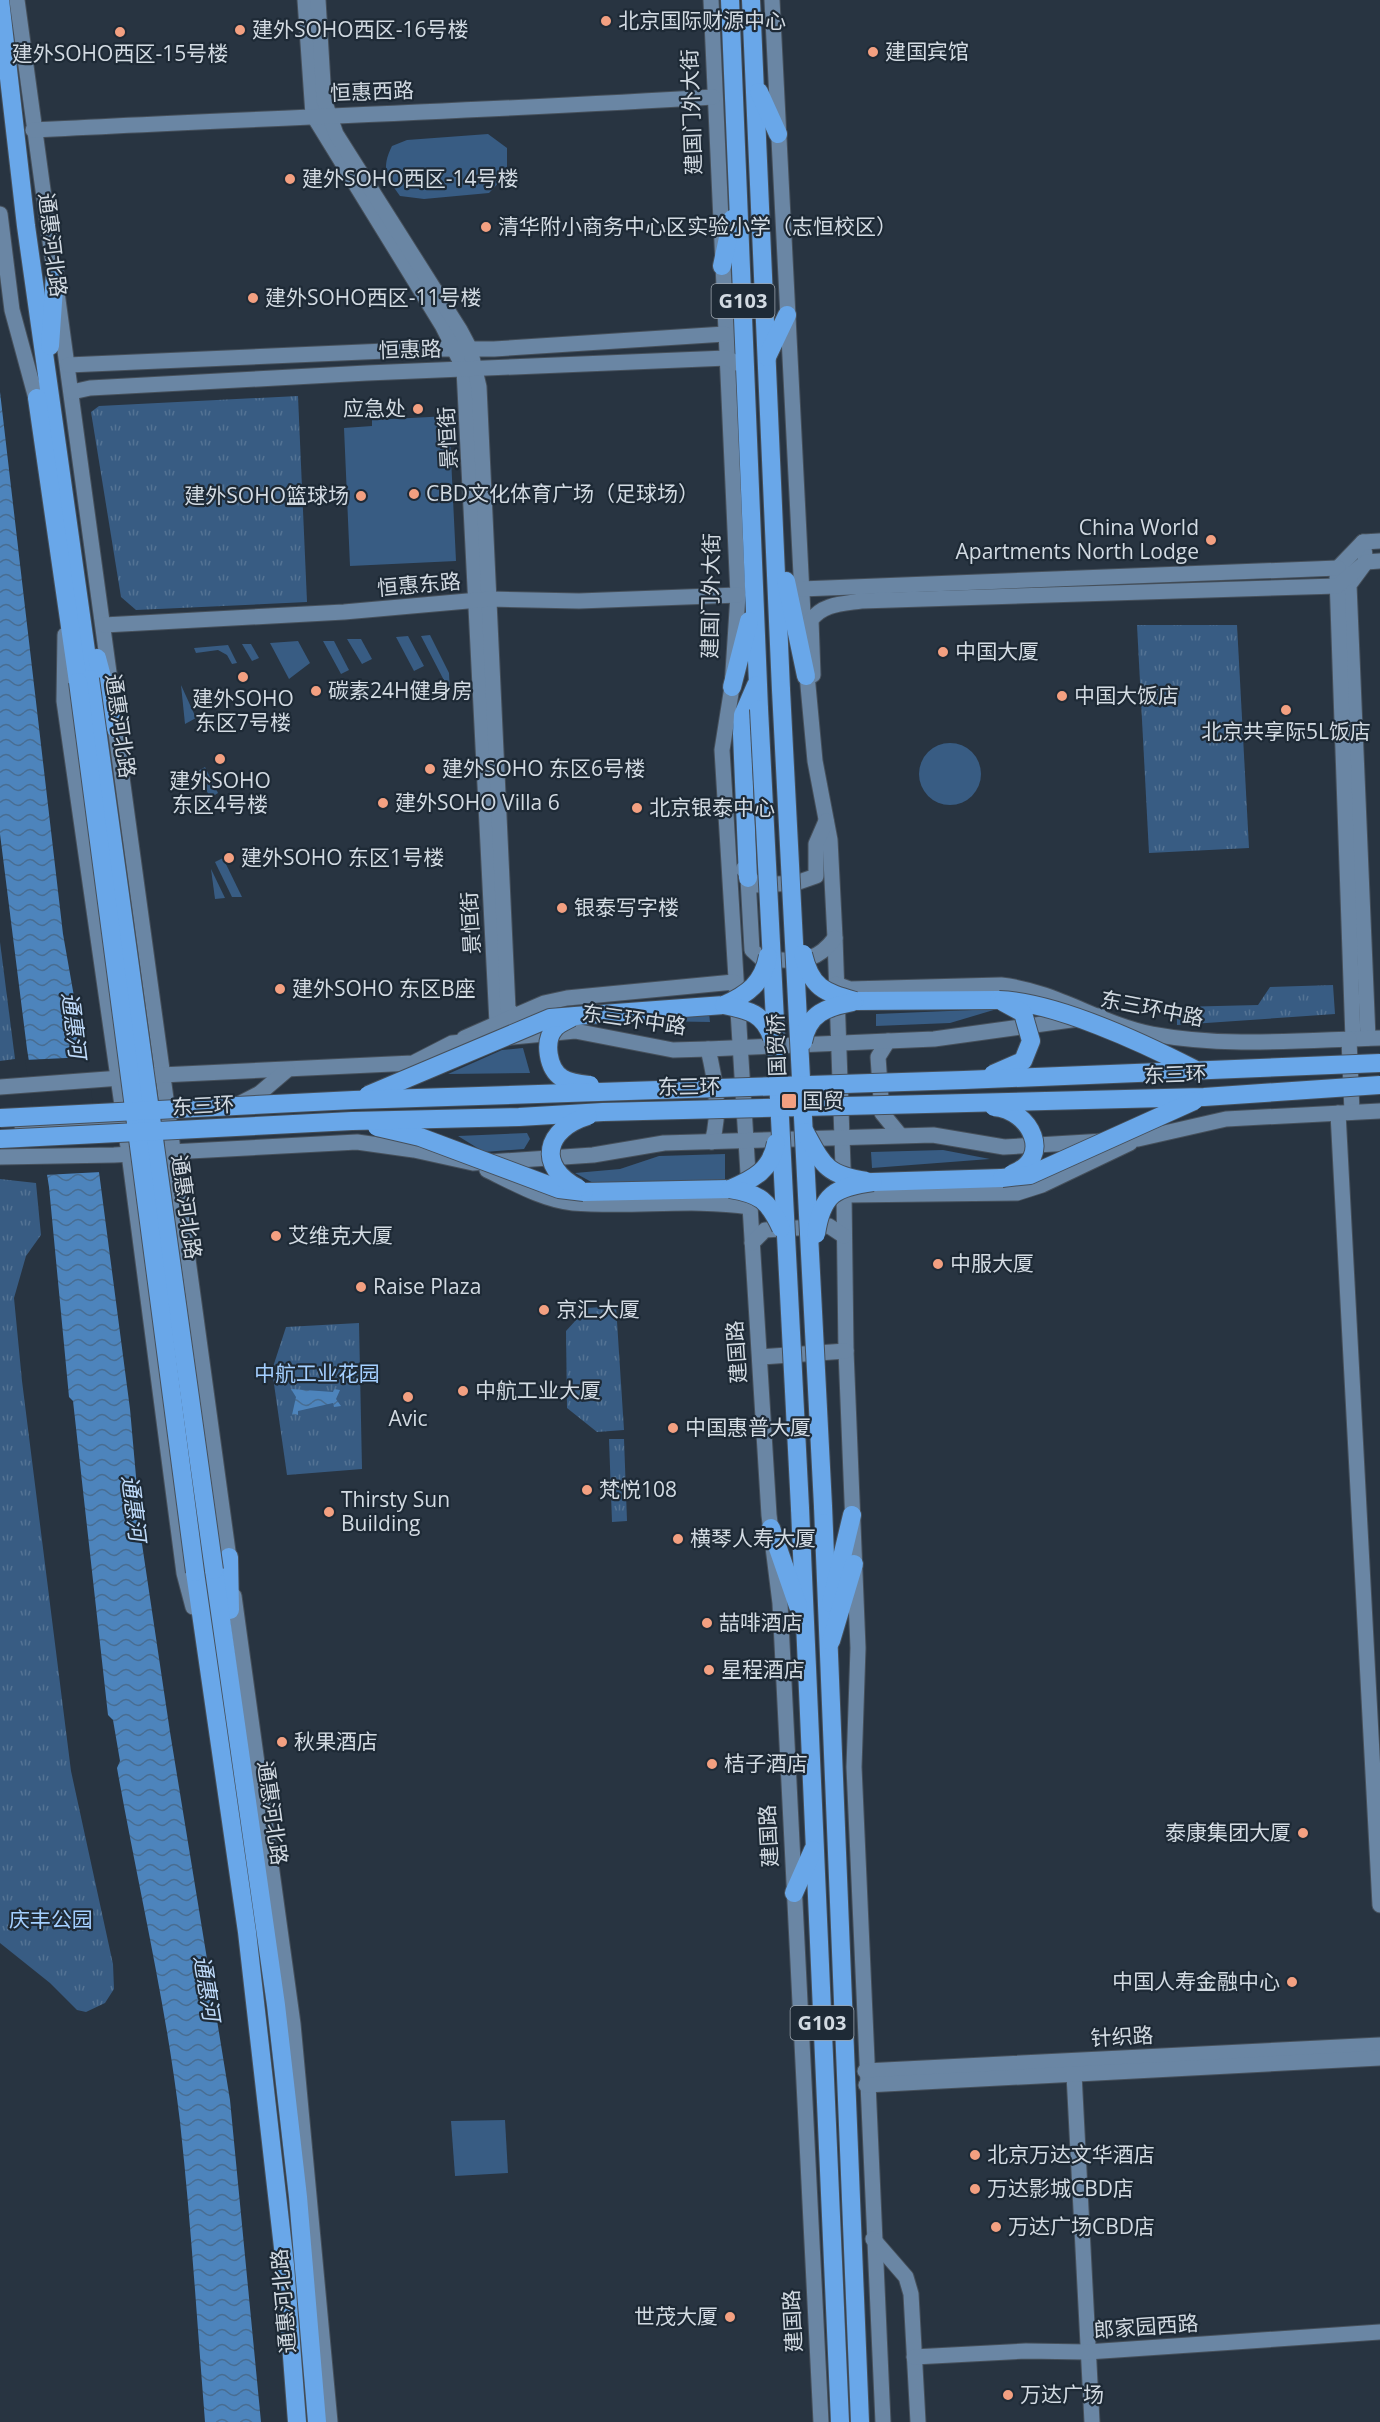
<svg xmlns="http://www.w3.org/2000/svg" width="1380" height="2422" font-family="'Open Sans','Noto Sans SC',sans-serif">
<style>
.grass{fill:#385c83}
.park{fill:url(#park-tufts)}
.water{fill:url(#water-waves)}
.pier{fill:#283441}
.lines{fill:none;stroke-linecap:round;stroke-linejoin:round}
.secondary-casing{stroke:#46505b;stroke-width:17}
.highway-casing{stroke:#46505b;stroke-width:20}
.secondary{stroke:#6a86a4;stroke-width:15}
.highway{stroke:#69a7e9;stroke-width:18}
.highway-bridge-casing{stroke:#46505b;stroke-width:20;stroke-linecap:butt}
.highway-bridge{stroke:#69a7e9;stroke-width:18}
.poi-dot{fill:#f3a081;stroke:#1e2a36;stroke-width:2}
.labels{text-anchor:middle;stroke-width:4.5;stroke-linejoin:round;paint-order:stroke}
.shield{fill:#1e2a36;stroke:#9ca5ae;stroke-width:1.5}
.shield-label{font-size:20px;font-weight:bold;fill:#d2dae2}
.poi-label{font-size:21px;fill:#d2dae2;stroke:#1e2a36;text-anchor:start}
.street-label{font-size:21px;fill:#d2dae2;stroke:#1e2a36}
.park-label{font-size:21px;fill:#a4cfff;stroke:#1e2a36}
.water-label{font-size:22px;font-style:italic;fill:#bedafa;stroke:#1e2a36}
</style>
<defs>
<pattern id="park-tufts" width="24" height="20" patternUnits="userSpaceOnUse" patternTransform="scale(1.5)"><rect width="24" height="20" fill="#385c83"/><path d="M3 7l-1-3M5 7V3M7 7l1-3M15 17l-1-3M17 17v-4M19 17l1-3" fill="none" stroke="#547394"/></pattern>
<pattern id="water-waves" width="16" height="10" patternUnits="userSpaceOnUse" patternTransform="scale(1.5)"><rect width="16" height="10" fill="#4d84bc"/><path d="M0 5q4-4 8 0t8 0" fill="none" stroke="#486d92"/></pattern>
</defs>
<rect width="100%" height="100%" fill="#283441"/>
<!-- grass -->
<g class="grass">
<path d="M488 134 507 148V174L489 193 424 199 400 196C386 177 381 168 392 146L407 140Z"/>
<path d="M449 416 456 561 350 566 344 428 372 426V420Z"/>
<path d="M430 635 449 673 450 692 421 636Z"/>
<path d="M408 636 424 666 414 671 396 637Z"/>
<path d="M347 639H361L372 659 362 664Z"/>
<path d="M298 641 310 663 289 679 270 643Z"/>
<path d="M323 641H334L349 670 341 674Z"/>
<path d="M242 644H251L259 658 252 661Z"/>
<path d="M228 645 237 663 232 664 227 655 218 650 196 653 194 648Z"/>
<path d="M181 685 196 718 185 724Z"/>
<circle cx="950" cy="774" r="31"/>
<path d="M205 767 218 793 210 798 198 771Z"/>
<path d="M223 858 242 897H232L215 862Z"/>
<path d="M211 869 225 898 215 899Z"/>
<path d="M997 1009 950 1023 876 1026V1014Z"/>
<path d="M709 1013 710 1022 651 1021 635 1016Z"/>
<path d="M523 1048 530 1073 448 1074 502 1050Z"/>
<path d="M527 1133 530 1139 524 1149 484 1152 458 1136Z"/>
<path d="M943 1150 990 1159 872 1168 871 1152Z"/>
<path d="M725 1154V1182L597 1185 575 1173 620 1169 659 1156Z"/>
<path d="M505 2120 508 2173 455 2176 451 2121Z"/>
</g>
<!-- park -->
<g class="park">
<path d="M298 396 307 602 136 610 121 597 91 412 99 406Z"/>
<path d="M1237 625 1249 848 1149 853 1137 625Z"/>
<path d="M0 942 15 1059 0 1061Z"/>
<path d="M1333 985 1335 1014 1177 1025V1007L1258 1005 1270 987Z"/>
<path d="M0 1179 36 1183 41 1235 26 1256 14 1298 22 1381 71 1771 113 1964 114 1989 105 2003 86 2012 77 2010 50 1983 0 1943Z"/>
<path d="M616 1306 624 1430 597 1432 567 1408 566 1331 587 1308Z"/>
<path d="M359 1323 362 1469 287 1475 272 1370 286 1327Z"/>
<path d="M609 1439H624L627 1521 612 1522Z"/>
</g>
<!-- water -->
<g class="water">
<path d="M0 392 63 934 82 1042 130 1409 142 1544 170 1732 230 2100 261 2422H205C197 2322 191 2222 180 2122 166 2003 138 1886 117 1768L120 1761 113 1720 108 1715 73 1401 69 1397 49 1187 27 1049 0 834Z"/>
<path d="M291 1389 333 1392 334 1389 340 1390 336 1399 341 1406 334 1407 333 1403 298 1411V1415H292L296 1397Z"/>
</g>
<!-- pier -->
<path class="pier" d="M87 1057 101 1172 44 1175 25 1060Z"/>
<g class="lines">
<!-- secondary casing -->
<g class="secondary-casing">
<g id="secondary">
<path d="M17 0 111 687"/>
<path d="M305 0 313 115 442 325 464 369 497 1023"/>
<path d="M318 0 324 100 336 134 460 330 470 349 479 387 508 1009 515 1016"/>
<path d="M711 0 738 595 732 687 722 750 769 1515 780 1603 821 2422"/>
<path d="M772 0 804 634"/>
<path d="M33 130C260 118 487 111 713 97"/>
<path d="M0 214 12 310 37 402"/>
<path d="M68 365 432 349H494L725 334"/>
<path d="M72 392 90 388 367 373 727 358 736 363"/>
<path d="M1363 542 1366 562 1349 585 1368 1038"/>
<path d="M1338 568 1363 542 1380 541"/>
<path d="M1337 577 1353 1039"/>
<path d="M801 589 1338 568"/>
<path d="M104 625 344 612 490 599 579 601 738 595"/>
<path d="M65 635 64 701 129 1154 184 1573 193 1607"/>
<path d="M806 664 815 761 830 840 835 938 844 1195 846 1351 858 1648 854 1767 883 2422"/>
<path d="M813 675 811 620C823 604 841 604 861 601L1337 586 1366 562 1380 561"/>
<path d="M114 719 230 1566"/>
<path d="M743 869 756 885 796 883 816 876V844L826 821"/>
<path d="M748 878 752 950 763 960C796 959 813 967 835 938"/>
<path d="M836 984 850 989 1001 985C1056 991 1100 1024 1152 1034 1227 1048 1304 1040 1380 1038"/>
<path d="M464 1038 544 1003 567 998 734 982"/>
<path d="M1349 1039 1352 1112"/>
<path d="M888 1041 878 1057 882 1113 900 1135"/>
<path d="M708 1049C715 1078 721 1112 712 1142"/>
<path d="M0 1087 161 1075 413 1063 452 1043 575 1031 673 1050 708 1049 934 1039 1100 1016"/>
<path d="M239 1104 260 1093 287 1070"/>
<path d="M1338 1113 1380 1905"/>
<path d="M22 1126 132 1120"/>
<path d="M0 1157 114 1155 357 1142 414 1150 473 1163 593 1155 664 1143 933 1135 1004 1147 1138 1139 1226 1119 1380 1111"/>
<path d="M487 1170C514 1183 543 1200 573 1203 632 1208 691 1198 750 1207"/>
<path d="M844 1195 1017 1193 1042 1185 1130 1143"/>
<path d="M752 1243 765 1230 829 1226 844 1236"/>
<path d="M760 1357 846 1351"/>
<path d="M234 1596 293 2024 330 2422"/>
<path d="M865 2071 1380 2045"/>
<path d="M1074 2074 1092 2422"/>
<path d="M866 2085 1380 2058"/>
<path d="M873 2239 906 2277 911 2294 918 2422"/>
<path d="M914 2357 1026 2351 1087 2352 1380 2332"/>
</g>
</g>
<!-- highway casing -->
<g class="highway-casing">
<g id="highway">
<path d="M0 0 26 226 90 679"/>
<path d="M730 0 759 709"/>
<path d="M751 0 781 690"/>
<path d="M759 92 778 134"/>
<path d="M722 266 732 219"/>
<path d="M50 346 55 274"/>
<path d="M767 357 787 315"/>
<path d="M37 398 78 682"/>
<path d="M786 581 806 676"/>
<path d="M97 658 116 729"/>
<path d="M732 687 749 621"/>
<path d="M748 878 742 734 743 715 756 685"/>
<path d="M855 1001 999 1000"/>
<path d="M575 1016 724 1005"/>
<path d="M873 1182 1002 1178"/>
<path d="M584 1192 730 1189"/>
<path d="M823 1506 860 2422"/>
<path d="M800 1508 840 2422"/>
<path d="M771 1528 798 1606"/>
<path d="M229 1557 230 1610"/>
<path d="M214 1570 276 2005 298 2197 317 2422"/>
<path d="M195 1572 247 1932 285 2265 297 2422"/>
<path d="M831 1603 852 1515"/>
<path d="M831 1641 854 1564"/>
<path d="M794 1893 813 1850"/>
</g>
</g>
<!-- secondary -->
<use href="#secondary" class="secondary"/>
<!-- highway -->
<use href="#highway" class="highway"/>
<!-- highway-bridge casing -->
<g class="highway-bridge-casing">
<g id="highway-bridge">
<path d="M90 679 214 1570"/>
<path d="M78 682 195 1572"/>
<path d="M781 690 823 1506"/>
<path d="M759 709 800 1508"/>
<path d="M803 954C811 988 824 992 855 1001"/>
<path d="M999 1000C1055 1002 1143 1043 1194 1069"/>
<path d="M724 1005C748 994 763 983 768 956"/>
<path d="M724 1005C748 1010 764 1013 772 1038"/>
<path d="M571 1018C566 1021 559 1023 555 1028 543 1041 548 1069 562 1078 570 1083 581 1084 590 1085"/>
<path d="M803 1042C808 1013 827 1007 853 1002"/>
<path d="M993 1074 1023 1061 1031 1041 1023 1013 1003 1002"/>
<path d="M368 1095 550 1018 575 1016"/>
<path d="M994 1107C1031 1110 1054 1158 1012 1174"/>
<path d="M0 1118 354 1100 964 1080 1380 1063"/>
<path d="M377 1127 420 1137 559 1189 584 1192"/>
<path d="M805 1132C823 1165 826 1175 866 1181"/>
<path d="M0 1139 352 1121 519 1117 603 1112 1204 1097 1380 1085"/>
<path d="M1002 1178 1030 1175 1194 1101"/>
<path d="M578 1188C536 1166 545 1129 588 1116"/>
<path d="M730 1189C754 1179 771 1170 776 1143"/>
<path d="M730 1189C760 1194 768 1200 781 1228"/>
<path d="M816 1234C822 1194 835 1187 873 1182"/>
</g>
</g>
<!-- highway-bridge -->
<use href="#highway-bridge" class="highway-bridge"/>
</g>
<!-- markers -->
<g class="poi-dot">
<circle cx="606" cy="21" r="6"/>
<circle cx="240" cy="30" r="6"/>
<circle cx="120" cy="32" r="6"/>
<circle cx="873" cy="52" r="6"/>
<circle cx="290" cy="179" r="6"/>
<circle cx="486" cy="227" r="6"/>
<circle cx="253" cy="298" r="6"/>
<circle cx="418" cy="409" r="6"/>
<circle cx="414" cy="494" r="6"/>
<circle cx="361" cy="496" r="6"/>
<circle cx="1211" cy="540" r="6"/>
<circle cx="943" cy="652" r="6"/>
<circle cx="243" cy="677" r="6"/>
<circle cx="316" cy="691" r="6"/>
<circle cx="1062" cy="696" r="6"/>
<circle cx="1286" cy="710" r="6"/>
<circle cx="220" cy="759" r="6"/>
<circle cx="430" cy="769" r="6"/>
<circle cx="383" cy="803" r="6"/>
<circle cx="637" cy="808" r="6"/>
<circle cx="229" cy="858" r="6"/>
<circle cx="562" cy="908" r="6"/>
<circle cx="280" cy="989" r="6"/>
<rect x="781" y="1093" width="16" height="16" rx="3"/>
<circle cx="276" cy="1236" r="6"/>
<circle cx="938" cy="1264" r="6"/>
<circle cx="361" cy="1287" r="6"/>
<circle cx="544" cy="1310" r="6"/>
<circle cx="463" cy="1391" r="6"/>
<circle cx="408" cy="1397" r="6"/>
<circle cx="673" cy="1428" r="6"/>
<circle cx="587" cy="1490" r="6"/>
<circle cx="329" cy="1512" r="6"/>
<circle cx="678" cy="1539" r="6"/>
<circle cx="707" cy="1623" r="6"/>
<circle cx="709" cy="1670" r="6"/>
<circle cx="282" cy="1742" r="6"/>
<circle cx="712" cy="1764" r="6"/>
<circle cx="1303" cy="1833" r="6"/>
<circle cx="1292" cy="1982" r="6"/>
<circle cx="975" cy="2155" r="6"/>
<circle cx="975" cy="2189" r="6"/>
<circle cx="996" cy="2227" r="6"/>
<circle cx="730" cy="2317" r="6"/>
<circle cx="1008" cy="2395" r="6"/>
</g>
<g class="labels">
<!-- shield labels -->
<g class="shield">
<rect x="711.5" y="284" width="63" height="34" rx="4.5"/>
<rect x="790.5" y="2006" width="63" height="34" rx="4.5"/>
</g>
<g class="shield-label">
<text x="743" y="308">G103</text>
<text x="822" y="2030">G103</text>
</g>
<!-- poi labels -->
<g class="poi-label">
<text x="618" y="28">北京国际财源中心</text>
<text x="252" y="37">建外SOHO西区-16号楼</text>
<text x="885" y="59">建国宾馆</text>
<text x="120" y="61" text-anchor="middle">建外SOHO西区-15号楼</text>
<text x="302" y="186">建外SOHO西区-14号楼</text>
<text x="498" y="234">清华附小商务中心区实验小学（志恒校区）</text>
<text x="265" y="305">建外SOHO西区-11号楼</text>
<text x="406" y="416" text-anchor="end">应急处</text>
<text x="426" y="501">CBD文化体育广场（足球场）</text>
<text x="349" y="503" text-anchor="end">建外SOHO篮球场</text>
<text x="1199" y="535" text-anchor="end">China World<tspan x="1199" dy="24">Apartments North Lodge</tspan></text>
<text x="955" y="659">中国大厦</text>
<text x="328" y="698">碳素24H健身房</text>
<text x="1074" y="703">中国大饭店</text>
<text x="243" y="706" text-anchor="middle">建外SOHO<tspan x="243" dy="24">东区7号楼</tspan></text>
<text x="1286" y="739" text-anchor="middle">北京共享际5L饭店</text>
<text x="442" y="776">建外SOHO 东区6号楼</text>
<text x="220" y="788" text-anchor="middle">建外SOHO<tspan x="220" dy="24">东区4号楼</tspan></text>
<text x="395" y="810">建外SOHO Villa 6</text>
<text x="649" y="815">北京银泰中心</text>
<text x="241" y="865">建外SOHO 东区1号楼</text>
<text x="574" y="915">银泰写字楼</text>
<text x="292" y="996">建外SOHO 东区B座</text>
<text x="802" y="1108">国贸</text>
<text x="288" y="1243">艾维克大厦</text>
<text x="950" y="1271">中服大厦</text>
<text x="373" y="1294">Raise Plaza</text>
<text x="556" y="1317">京汇大厦</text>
<text x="475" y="1398">中航工业大厦</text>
<text x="408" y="1426" text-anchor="middle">Avic</text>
<text x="685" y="1435">中国惠普大厦</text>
<text x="599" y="1497">梵悦108</text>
<text x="341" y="1507">Thirsty Sun<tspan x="341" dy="24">Building</tspan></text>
<text x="690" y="1546">横琴人寿大厦</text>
<text x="719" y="1630">喆啡酒店</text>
<text x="721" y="1677">星程酒店</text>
<text x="294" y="1749">秋果酒店</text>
<text x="724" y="1771">桔子酒店</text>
<text x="1291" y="1840" text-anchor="end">泰康集团大厦</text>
<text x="1280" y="1989" text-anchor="end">中国人寿金融中心</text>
<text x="987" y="2162">北京万达文华酒店</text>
<text x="987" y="2196">万达影城CBD店</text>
<text x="1008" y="2234">万达广场CBD店</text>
<text x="718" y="2324" text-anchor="end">世茂大厦</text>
<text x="1020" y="2402">万达广场</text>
</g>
<!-- street labels -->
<g class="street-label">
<text transform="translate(372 92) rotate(-2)" y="7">恒惠西路</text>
<text transform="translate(692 112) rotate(-92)" y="7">建国门外大街</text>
<text transform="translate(52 245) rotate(83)" y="7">通惠河北路</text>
<text transform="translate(410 350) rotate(-2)" y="7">恒惠路</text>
<text transform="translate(448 438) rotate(-93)" y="7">景恒街</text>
<text transform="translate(419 585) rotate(-5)" y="7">恒惠东路</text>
<text transform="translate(711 596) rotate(-89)" y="7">建国门外大街</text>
<text transform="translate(120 726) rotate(82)" y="7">通惠河北路</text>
<text transform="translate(471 923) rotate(-93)" y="7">景恒街</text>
<text transform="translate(1152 1009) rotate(11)" y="7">东三环中路</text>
<text transform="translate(634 1020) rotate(8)" y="7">东三环中路</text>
<text transform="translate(777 1045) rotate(-92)" y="7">国贸桥</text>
<text transform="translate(1175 1075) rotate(-2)" y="7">东三环</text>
<text transform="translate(689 1087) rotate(-1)" y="7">东三环</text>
<text transform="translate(203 1106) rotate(-3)" y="7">东三环</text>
<text transform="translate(186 1207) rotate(82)" y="7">通惠河北路</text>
<text transform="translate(737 1352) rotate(-94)" y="7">建国路</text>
<text transform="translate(272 1813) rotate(82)" y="7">通惠河北路</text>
<text transform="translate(769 1836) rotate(-93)" y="7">建国路</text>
<text transform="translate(1122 2037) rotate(-3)" y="7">针织路</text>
<text transform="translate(284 2301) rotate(-95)" y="7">通惠河北路</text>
<text transform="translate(793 2321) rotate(-93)" y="7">建国路</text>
<text transform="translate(1146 2327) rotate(-4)" y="7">郎家园西路</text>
</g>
<!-- park labels -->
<g class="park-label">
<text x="317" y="1381">中航工业花园</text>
<text x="51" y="1927">庆丰公园</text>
</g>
<!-- water labels -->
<g class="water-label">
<text transform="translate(74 1025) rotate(83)" y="8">通惠河</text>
<text transform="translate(134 1508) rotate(83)" y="8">通惠河</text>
<text transform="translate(207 1988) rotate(81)" y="8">通惠河</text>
</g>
</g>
</svg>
